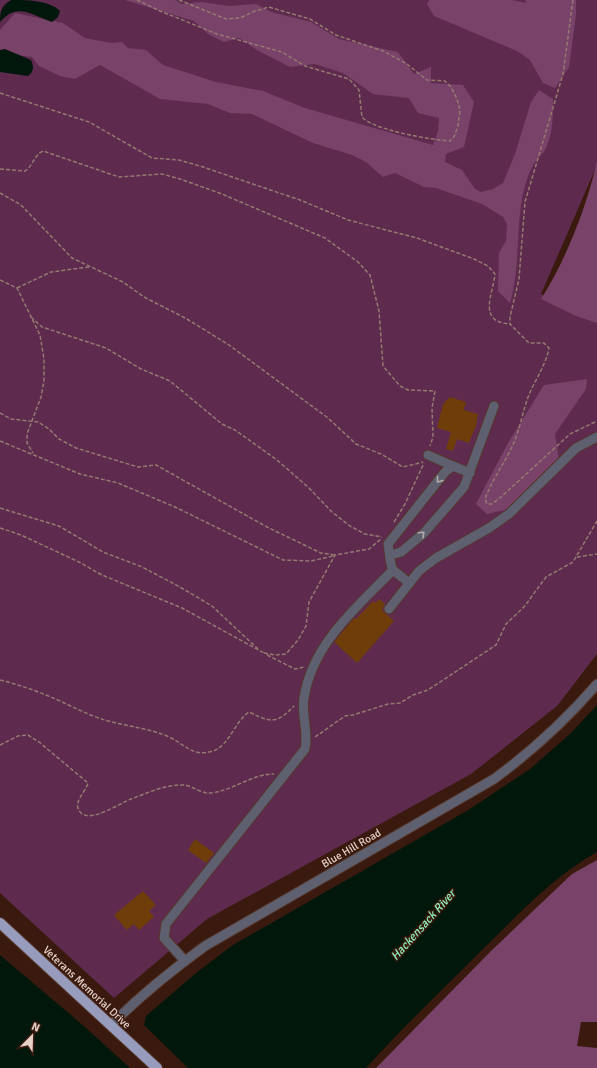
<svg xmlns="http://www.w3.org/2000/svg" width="597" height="1068" font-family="Signika,sans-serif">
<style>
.green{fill:#5e2b4f}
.forest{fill:#794268}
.water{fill:#02170c}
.building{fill:#6e3d0a}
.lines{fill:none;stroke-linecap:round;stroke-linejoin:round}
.minor-casing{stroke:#56372c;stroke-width:11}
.major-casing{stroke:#56372c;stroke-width:12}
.path{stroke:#94796f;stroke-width:1.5;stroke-dasharray:4 2;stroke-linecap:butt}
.minor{stroke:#5e6070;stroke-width:9}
.major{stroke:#989cbc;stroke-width:10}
.oneway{stroke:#b6a9a9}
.labels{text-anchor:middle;stroke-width:3;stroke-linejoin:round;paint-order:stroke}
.street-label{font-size:11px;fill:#e6d0c8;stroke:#3a1a0e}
.water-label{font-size:12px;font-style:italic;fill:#8bf0bc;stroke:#3a1a0e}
</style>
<rect width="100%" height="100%" fill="#3a1a0e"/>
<!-- green -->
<path class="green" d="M0 0H597V165L541 294 597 314V654L557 706 471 774 207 919 114 998 0 893Z"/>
<!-- forest -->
<g class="forest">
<path d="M125 0H175L182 4 201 2 229 6 256 4 271 12 311 22 339 39 398 52 414 74 431 67V83L463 85 474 102 464 147 446 154 445 162 462 170 475 189 481 192 493 189 503 183 515 154 531 102 539 90 553 99C553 116 553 134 545 150 541 156 535 161 532 167 528 174 523 192 522 199 516 235 520 268 510 303L498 291 499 253 506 241 507 224 503 217 482 204 436 188 424 187 395 173 383 177 366 162 352 155 313 143 252 114 230 113 208 104 160 99 100 65 75 79 60 76 39 66 32 57 0 53V30L15 13 63 23 85 38 111 43 122 42 128 48 146 50 163 65 216 82 263 91 305 108 433 145 438 131 439 118 418 113 409 98 373 94 343 73 315 64 290 67 257 50 239 38 224 42 208 34 194 21Z"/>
<path d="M429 0H512L525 3 526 0H576V15L569 67 555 88 543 83 530 60 517 51 434 16 427 4Z"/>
<path d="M597 161V323L576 316 541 299C566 260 587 206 597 161Z"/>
<path d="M587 379 586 389 555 434 559 459 509 509 487 514 476 504 508 443 544 385Z"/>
<path d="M597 860V1022H581L577 1046 597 1048V1068H376L491 951 572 874Z"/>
</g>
<!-- water -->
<g class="water">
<path d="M11 0C27 0 49 0 60 11L58 17 52 22C31 15 18 2 0 22 0 11 1 6 11 0Z"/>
<path d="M5 49 31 60C34 67 34 71 28 76L0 72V50Z"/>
<path d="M597 705V852C552 877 516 917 479 953 441 991 402 1028 366 1068H188L144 1025 146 1016 196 973 233 945 470 809 530 769 571 733Z"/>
<path d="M0 955 85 1027 130 1068H0Z"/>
</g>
<!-- building -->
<g class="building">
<path d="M450 397 466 402 464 410 478 414 476 426 469 443 457 439 453 451 446 449 451 432 437 428 443 404Z"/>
<path d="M379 599 385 604 382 610 394 621 357 663 334 642 354 618 356 619 373 601 375 603Z"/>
<path d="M195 839 214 853 206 863 188 850Z"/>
<path d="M143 891 156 905 149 911 154 917 139 930 134 924 127 930 114 915Z"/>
</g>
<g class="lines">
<!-- minor casing -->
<g class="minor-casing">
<g id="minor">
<path d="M428 455 453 466"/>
<path d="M391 555 401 552 424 533 464 487 494 406"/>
<path d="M393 570C389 562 390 553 388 544L445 472 453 466 470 473"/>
<path d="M389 609 419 571 436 558 489 528 509 514 576 448 597 437"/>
<path d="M185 961 164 938 166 924 305 749C309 730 301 717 304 698 312 644 357 607 393 570L408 582"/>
<path d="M111 1025C140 996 172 970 205 946L494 779C532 751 566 720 597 684"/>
</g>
</g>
<!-- major casing -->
<g class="major-casing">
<path id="major" d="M0 923 157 1068"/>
</g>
<!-- path -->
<g class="path">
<path d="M137 0 160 11 217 34 282 52 305 66 349 79 359 90 362 117C373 130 432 140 450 141L454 137 458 126 460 110 457 99 451 87 445 81 427 80 407 64 383 51 336 35 310 19 269 7 255 11 240 18 226 19 179 0"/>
<path d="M573 0 563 74 525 202 519 279 510 317V324L529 343H544L549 348C546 363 539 374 532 388 523 406 521 428 512 447 504 464 492 480 485 499L487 504H492L501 497 570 434 597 421"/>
<path d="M0 93 89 122 152 158 179 160 200 166 300 200 348 220 417 238 474 259 488 266 495 274C493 294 477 322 510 324"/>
<path d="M0 169 25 171C33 166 34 155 43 151L119 177 162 174 180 179 222 194 325 238 358 262 370 275 379 311 383 366 400 386 408 390 435 391 432 408 433 437 430 446"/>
<path d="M0 193 21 205 72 258 123 282 144 297 187 319 229 345 328 418 356 444 381 454 403 467 423 462"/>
<path d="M0 280 17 288 40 335 44 359V381L41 397 27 434V443L33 453"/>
<path d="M17 288 51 272 89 267"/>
<path d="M31 317 42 327 106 348 141 369 170 381 222 424 235 430 277 460 309 488 332 512 350 526 365 534 382 537"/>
<path d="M0 413 11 419 38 422 49 429 59 439 76 448 138 467 156 465 267 527 321 553 335 555"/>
<path d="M0 441 80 474 118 483 175 507 283 560 311 561 333 556"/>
<path d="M0 508 59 526 103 552 142 567 180 587 212 606 258 649"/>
<path d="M394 522 405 504 424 463"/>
<path d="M0 528 21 535 79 562 102 575 182 608 264 653"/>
<path d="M577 557 597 554"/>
<path d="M264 653 276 655 286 654 298 640 306 626 309 602 335 555 369 549 381 539"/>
<path d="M267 655 295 669 304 667"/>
<path d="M0 680C16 684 31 689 46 695 64 702 81 712 99 718 121 726 145 727 167 736 184 743 192 758 213 751 229 746 235 721 249 712 270 722 276 725 294 706"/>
<path d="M315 737 345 716 353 715 388 704 400 703 413 695 428 690 496 645 506 624 524 607 546 577 573 562 597 521"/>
<path d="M0 745 18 736 28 735 39 742 88 783C86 792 71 803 81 813 91 823 120 803 131 799 147 793 167 784 184 785 193 786 202 794 210 793 233 791 251 774 274 774"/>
</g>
<!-- minor -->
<use href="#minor" class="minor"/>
<!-- major -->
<use href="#major" class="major"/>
</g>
<!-- one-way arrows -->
<defs><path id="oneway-chevron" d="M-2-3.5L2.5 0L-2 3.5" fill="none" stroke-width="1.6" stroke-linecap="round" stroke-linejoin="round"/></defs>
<g class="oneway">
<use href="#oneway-chevron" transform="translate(439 480) rotate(128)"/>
<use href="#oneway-chevron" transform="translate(422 534) rotate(-43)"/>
</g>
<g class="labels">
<!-- street labels -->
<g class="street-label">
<text transform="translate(351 848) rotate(-30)" y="4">Blue Hill Road</text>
<text transform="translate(87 987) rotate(43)" y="4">Veterans Memorial Drive</text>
</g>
<!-- water labels -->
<g class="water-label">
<text transform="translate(423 925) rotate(-48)" y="4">Hackensack River</text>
</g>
</g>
<!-- north arrow -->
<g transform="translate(32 1036) rotate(23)" stroke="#3a1a0e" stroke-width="3" paint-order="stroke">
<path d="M0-3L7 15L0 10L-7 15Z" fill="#e6d0c8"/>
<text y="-6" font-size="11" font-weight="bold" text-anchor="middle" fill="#e6d0c8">N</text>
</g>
</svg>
